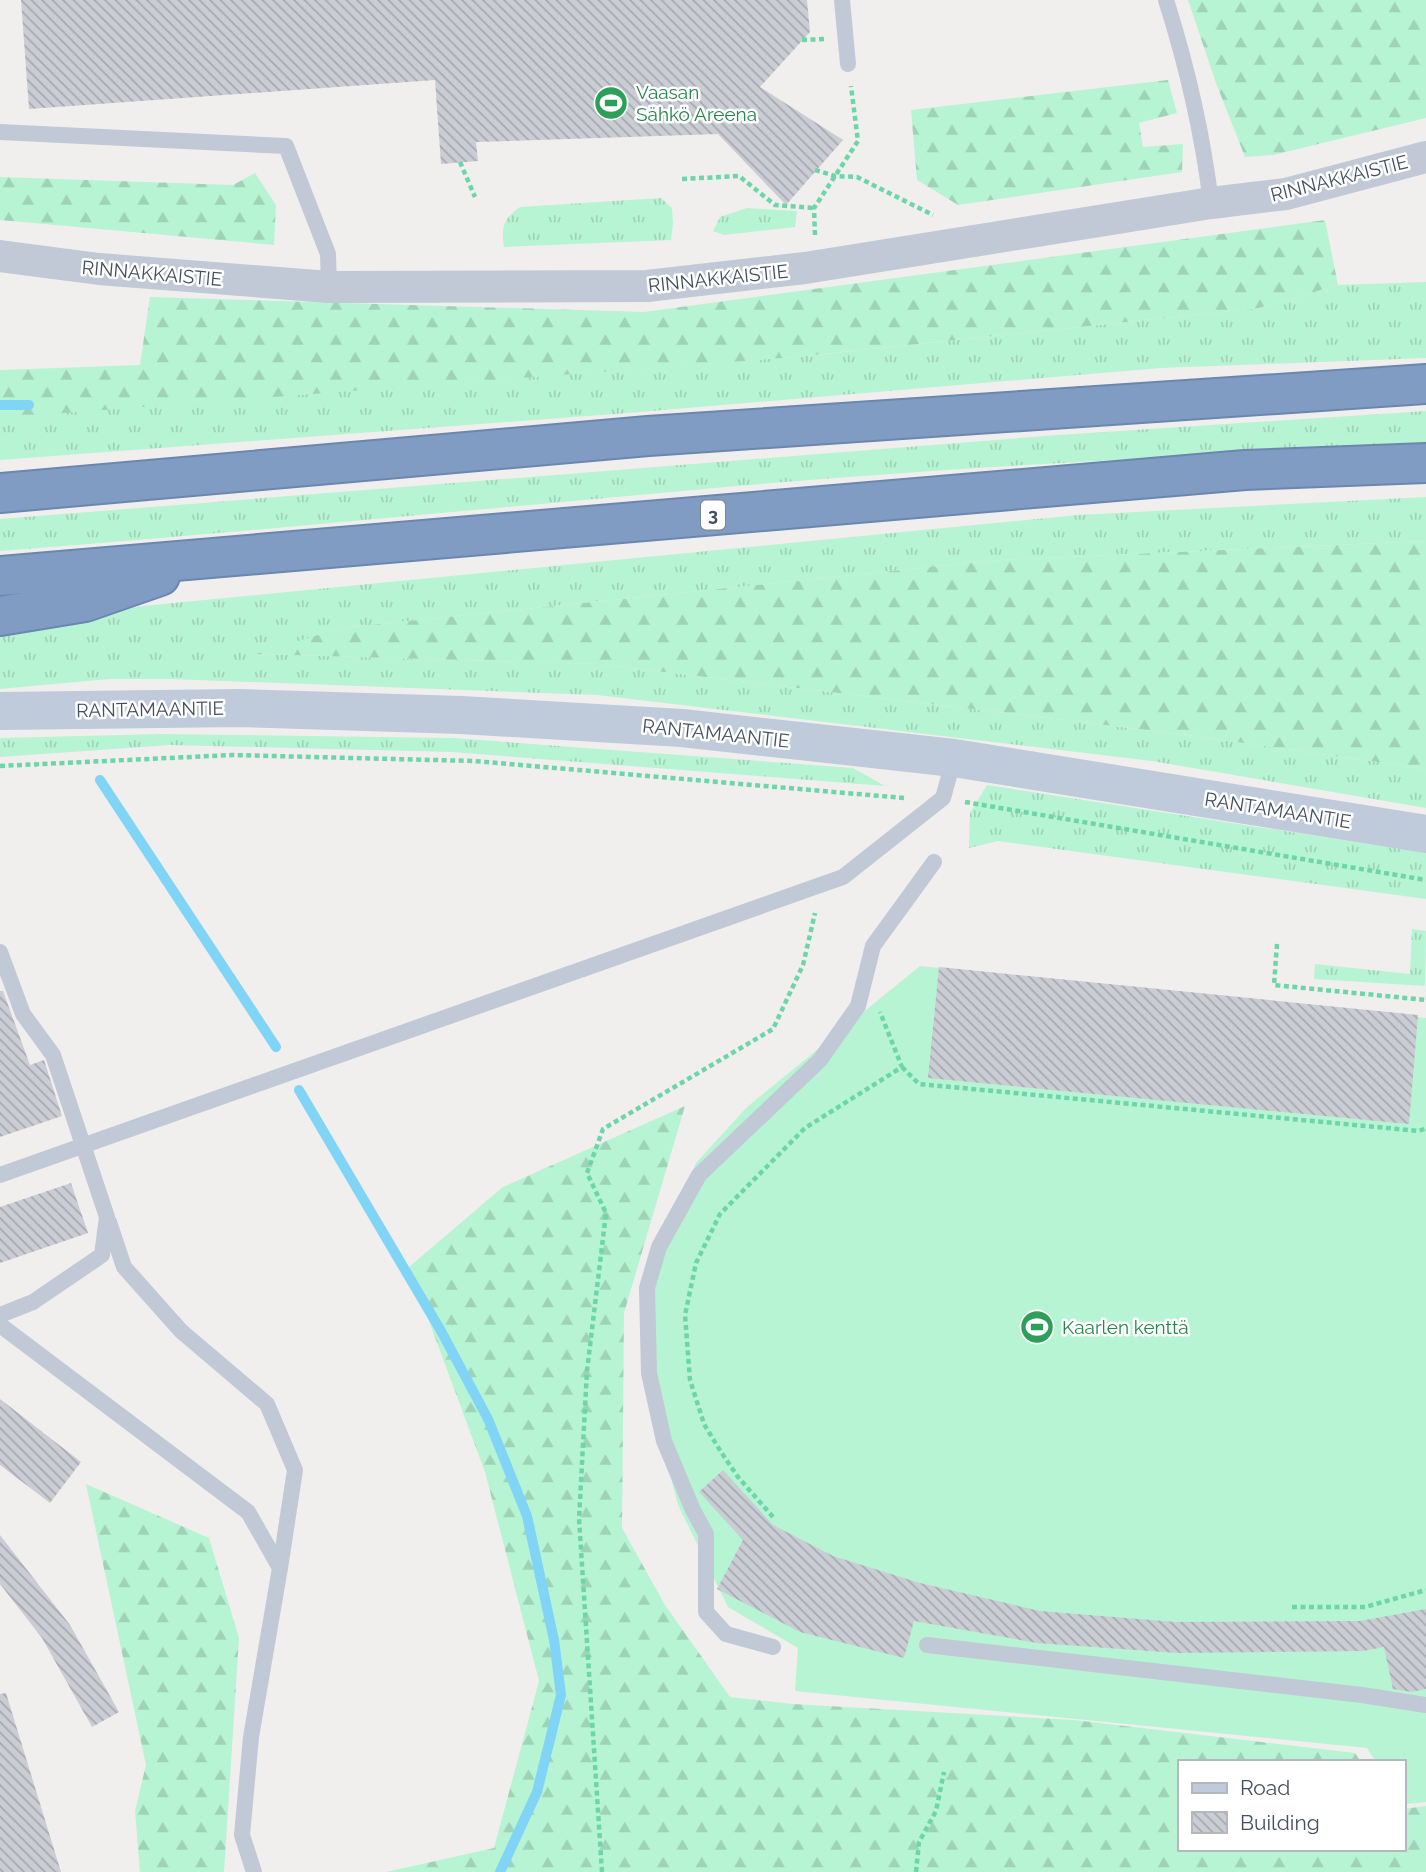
<svg xmlns="http://www.w3.org/2000/svg" width="1426" height="1872" font-family="Raleway,sans-serif">
<style>
.grass{fill:url(#grass-tufts)}
.forest{fill:url(#forest-firs)}
.garden{fill:#b7f4d3}
.lines{fill:none;stroke-linecap:round;stroke-linejoin:round}
.stream{stroke:#80d4f6;stroke-width:10}
.building{fill:url(#building-back-hatch)}
.motorway-casing{stroke:#6b87af;stroke-width:42}
.path{stroke:#6cd6a9;stroke-width:4.5;stroke-dasharray:5 3.5;stroke-linecap:butt}
.service{stroke:#c0c9d5;stroke-width:16}
.minor{stroke:#c0c9d5;stroke-width:32}
.secondary{stroke:#bfcada;stroke-width:38}
.motorway{stroke:#809cc3;stroke-width:38}
.labels{text-anchor:middle;stroke-width:5;stroke-linejoin:round;paint-order:stroke}
.shield{fill:#fff;stroke:#7c848e;stroke-width:2}
.shield-label{font-size:18px;font-weight:bold;fill:#44505e}
.leisure-label{font-size:19px;fill:#27864d;stroke:#fff;text-anchor:start}
.street-label{font-size:19px;fill:#44505e;stroke:#fff}
</style>
<defs>
<pattern id="grass-tufts" width="24" height="20" patternUnits="userSpaceOnUse" patternTransform="scale(1.75)"><rect width="24" height="20" fill="#b7f4d3"/><path d="M3 7l-1-3M5 7V3M7 7l1-3M15 17l-1-3M17 17v-4M19 17l1-3" fill="none" stroke="#9fd3b8"/></pattern>
<pattern id="forest-firs" width="22" height="20" patternUnits="userSpaceOnUse" patternTransform="scale(1.75)"><rect width="22" height="20" fill="#b7f4d3"/><path d="M5 1l3.5 6h-7zM16 11l3.5 6h-7z" fill="#9fd3b8"/></pattern>
<pattern id="building-back-hatch" width="6" height="6" patternUnits="userSpaceOnUse" patternTransform="scale(1.75)"><rect width="6" height="6" fill="#cacdd4"/><path d="M-1 5l2 2M0 0l6 6M5-1l2 2" fill="none" stroke="#a6a9af"/></pattern>
</defs>
<rect width="100%" height="100%" fill="#f1eeee"/>
<!-- grass -->
<g class="grass">
<path d="M661 198 672 208 673 223 671 240 504 247C501 227 503 219 520 207Z"/>
<path d="M747 208 797 211 795 227 724 235 713 231 720 217Z"/>
<path d="M1426 282V358L1161 368 628 413 0 460V417L806 356 1259 308 1338 285Z"/>
<path d="M1426 411V445C1196 455 967 466 737 486 492 508 246 532 0 551V519L1058 435Z"/>
<path d="M1426 497V541L998 560 341 628 259 654 597 664 1188 735 1426 769V808L1152 761 597 695 171 679H109L0 689V635L143 606 1078 515Z"/>
<path d="M161 734 453 738 853 768 885 786 452 752 170 745 0 757V738Z"/>
<path d="M987 785 1426 853V899L998 841 969 848 970 813Z"/>
<path d="M1412 929 1426 931 1425 986 1314 979 1315 964 1410 974Z"/>
</g>
<!-- forest -->
<g class="forest">
<path d="M1188 0H1426V118L1273 155 1245 157 1216 83Z"/>
<path d="M1168 80 1177 113 1139 123 1143 147 1183 144 1182 172 958 205 917 180 911 110Z"/>
<path d="M255 173 276 205 274 245 0 220V177L233 185Z"/>
<path d="M1325 220 1338 285 1259 308 795 357 0 418V370L140 365 150 297 644 312Z"/>
<path d="M1426 541V769L1188 735 597 664 256 654 341 628 998 560Z"/>
<path d="M685 1106 624 1313 622 1528 665 1605 730 1697 793 1704 1074 1720 1355 1753 1361 1762H1179V1849H1403V1809L1426 1806V1872H386L494 1848 539 1681 485 1472 409 1267 503 1187Z"/>
<path d="M86 1484 209 1538 239 1638 224 1872H140L135 1811 146 1765Z"/>
</g>
<!-- garden -->
<path class="garden" d="M920 966 1426 1018V1802L1406 1804 1403 1801V1762H1376L1367 1748 795 1691 798 1648 728 1607 678 1505 647 1386 650 1267 696 1163 747 1107Z"/>
<g class="lines">
<!-- stream -->
<g class="stream">
<path d="M0 405H29"/>
<path d="M100 780 276 1047"/>
<path d="M299 1090 441 1331 488 1419 527 1516 554 1640 561 1695 537 1792 500 1872"/>
</g>
</g>
<!-- building -->
<g class="building">
<path d="M21 0H807L810 32 760 87 843 140 786 205 718 134 476 142 478 161 441 164 435 80 29 109Z"/>
<path d="M939 967 1418 1015 1409 1124 928 1078Z"/>
<path d="M0 991H3L30 1065 44 1060 62 1116 0 1137Z"/>
<path d="M71 1183 88 1233 0 1263V1207Z"/>
<path d="M0 1399 81 1462 50 1503 0 1465Z"/>
<path d="M723 1470 773 1525 833 1556 920 1583 1040 1611 1175 1622 1360 1621 1426 1609V1689L1412 1692 1393 1689 1384 1647 1363 1651 1177 1653 1037 1643 914 1621 904 1658 800 1632 717 1589 743 1540 699 1492Z"/>
<path d="M0 1535 70 1625 119 1712 92 1727 42 1638 0 1584Z"/>
<path d="M6 1693 61 1872H0V1694Z"/>
</g>
<g class="lines">
<!-- motorway casing -->
<g class="motorway-casing">
<g id="motorway">
<path d="M0 493 648 436 1426 384"/>
<path d="M0 576 1245 470 1426 463"/>
<path d="M0 616 85 602 160 576"/>
</g>
</g>
<!-- path -->
<g class="path">
<path d="M802 40 824 39"/>
<path d="M460 162 475 197"/>
<path d="M815 170 835 176 857 177 933 215"/>
<path d="M682 179 739 176 775 205 814 208"/>
<path d="M815 235 814 208 858 141 851 86"/>
<path d="M0 766 232 755 474 761 904 798"/>
<path d="M965 802 1426 880"/>
<path d="M1277 944 1274 985 1426 1000"/>
<path d="M902 1067 919 1084 1419 1131 1426 1128"/>
<path d="M773 1517 738 1477 721 1452 704 1424 690 1380 685 1315 696 1263 720 1214 805 1128 902 1067 880 1012"/>
<path d="M1292 1607H1365L1426 1590"/>
<path d="M602 1872 579 1519 587 1371 606 1213 587 1173 603 1129 773 1029 803 965 815 913"/>
<path d="M916 1872 919 1842 936 1811 944 1772"/>
</g>
<!-- service -->
<g class="service">
<path d="M842 0 848 64"/>
<path d="M1166 0C1186 63 1203 137 1211 203"/>
<path d="M0 132 286 146 328 254 329 287"/>
<path d="M0 952 23 1014 53 1055 107 1217 102 1255 33 1302 0 1315"/>
<path d="M0 1175 843 877 943 798 954 758"/>
<path d="M109 1222 124 1267 181 1331 267 1404 295 1470 280 1568"/>
<path d="M0 1325 248 1512 280 1568 251 1737 242 1835 254 1872"/>
<path d="M927 1645 1362 1695 1426 1705"/>
<path d="M773 1647 726 1634 706 1612V1534L693 1510 664 1441 649 1373 647 1288 659 1247 699 1175 820 1060 858 1006 873 946 934 862"/>
</g>
<!-- minor -->
<path class="minor" d="M0 256 99 269 329 287 647 286 805 268 1211 203 1286 194 1426 157"/>
<!-- secondary -->
<path class="secondary" d="M0 711 239 708 461 715 682 728 954 758 1426 834"/>
<!-- motorway -->
<use href="#motorway" class="motorway"/>
</g>
<!-- icons -->
<defs>
<g id="stadium-disc" transform="scale(1.75)"><circle r="9.5" fill="#2e9e5b" stroke="#fff"/><path d="M0-5a6.5 5 0 1 0 0 10a6.5 5 0 1 0 0-10ZM-3.5-1.8h7v3.6h-7Z" fill="#fff"/></g>
</defs>
<g fill-rule="evenodd">
<use href="#stadium-disc" x="611" y="103"/>
<use href="#stadium-disc" x="1037" y="1327"/>
</g>
<g class="labels">
<!-- shield labels -->
<rect class="shield" x="701" y="500.5" width="24" height="29" rx="5"/>
<g class="shield-label">
<text x="713" y="521">3</text>
</g>
<!-- leisure labels -->
<g class="leisure-label">
<text x="636" y="99">Vaasan<tspan x="636" dy="22">Sähkö Areena</tspan></text>
<text x="1062" y="1334">Kaarlen kenttä</text>
</g>
<!-- street labels -->
<g class="street-label">
<text transform="translate(1339 178) rotate(-14)" y="7">RINNAKKAISTIE</text>
<text transform="translate(152 273) rotate(5)" y="7">RINNAKKAISTIE</text>
<text transform="translate(718 278) rotate(-6)" y="7">RINNAKKAISTIE</text>
<text transform="translate(150 709) rotate(-1)" y="7">RANTAMAANTIE</text>
<text transform="translate(716 733) rotate(6)" y="7">RANTAMAANTIE</text>
<text transform="translate(1278 810) rotate(9)" y="7">RANTAMAANTIE</text>
</g>
</g>
<!-- legend -->
<rect x="1178" y="1760" width="228" height="91" fill="#ffffff" stroke="#b4b9bf" stroke-width="2"/>
<rect x="1192" y="1783" width="35" height="10" fill="#bfcada" stroke="#b4b9bf" stroke-width="2"/>
<text x="1240" y="1795" font-size="21" fill="#44505e">Road</text>
<rect x="1192" y="1812" width="35" height="21" fill="url(#building-back-hatch)" stroke="#b4b9bf" stroke-width="2"/>
<text x="1240" y="1830" font-size="21" fill="#44505e">Building</text>
</svg>
